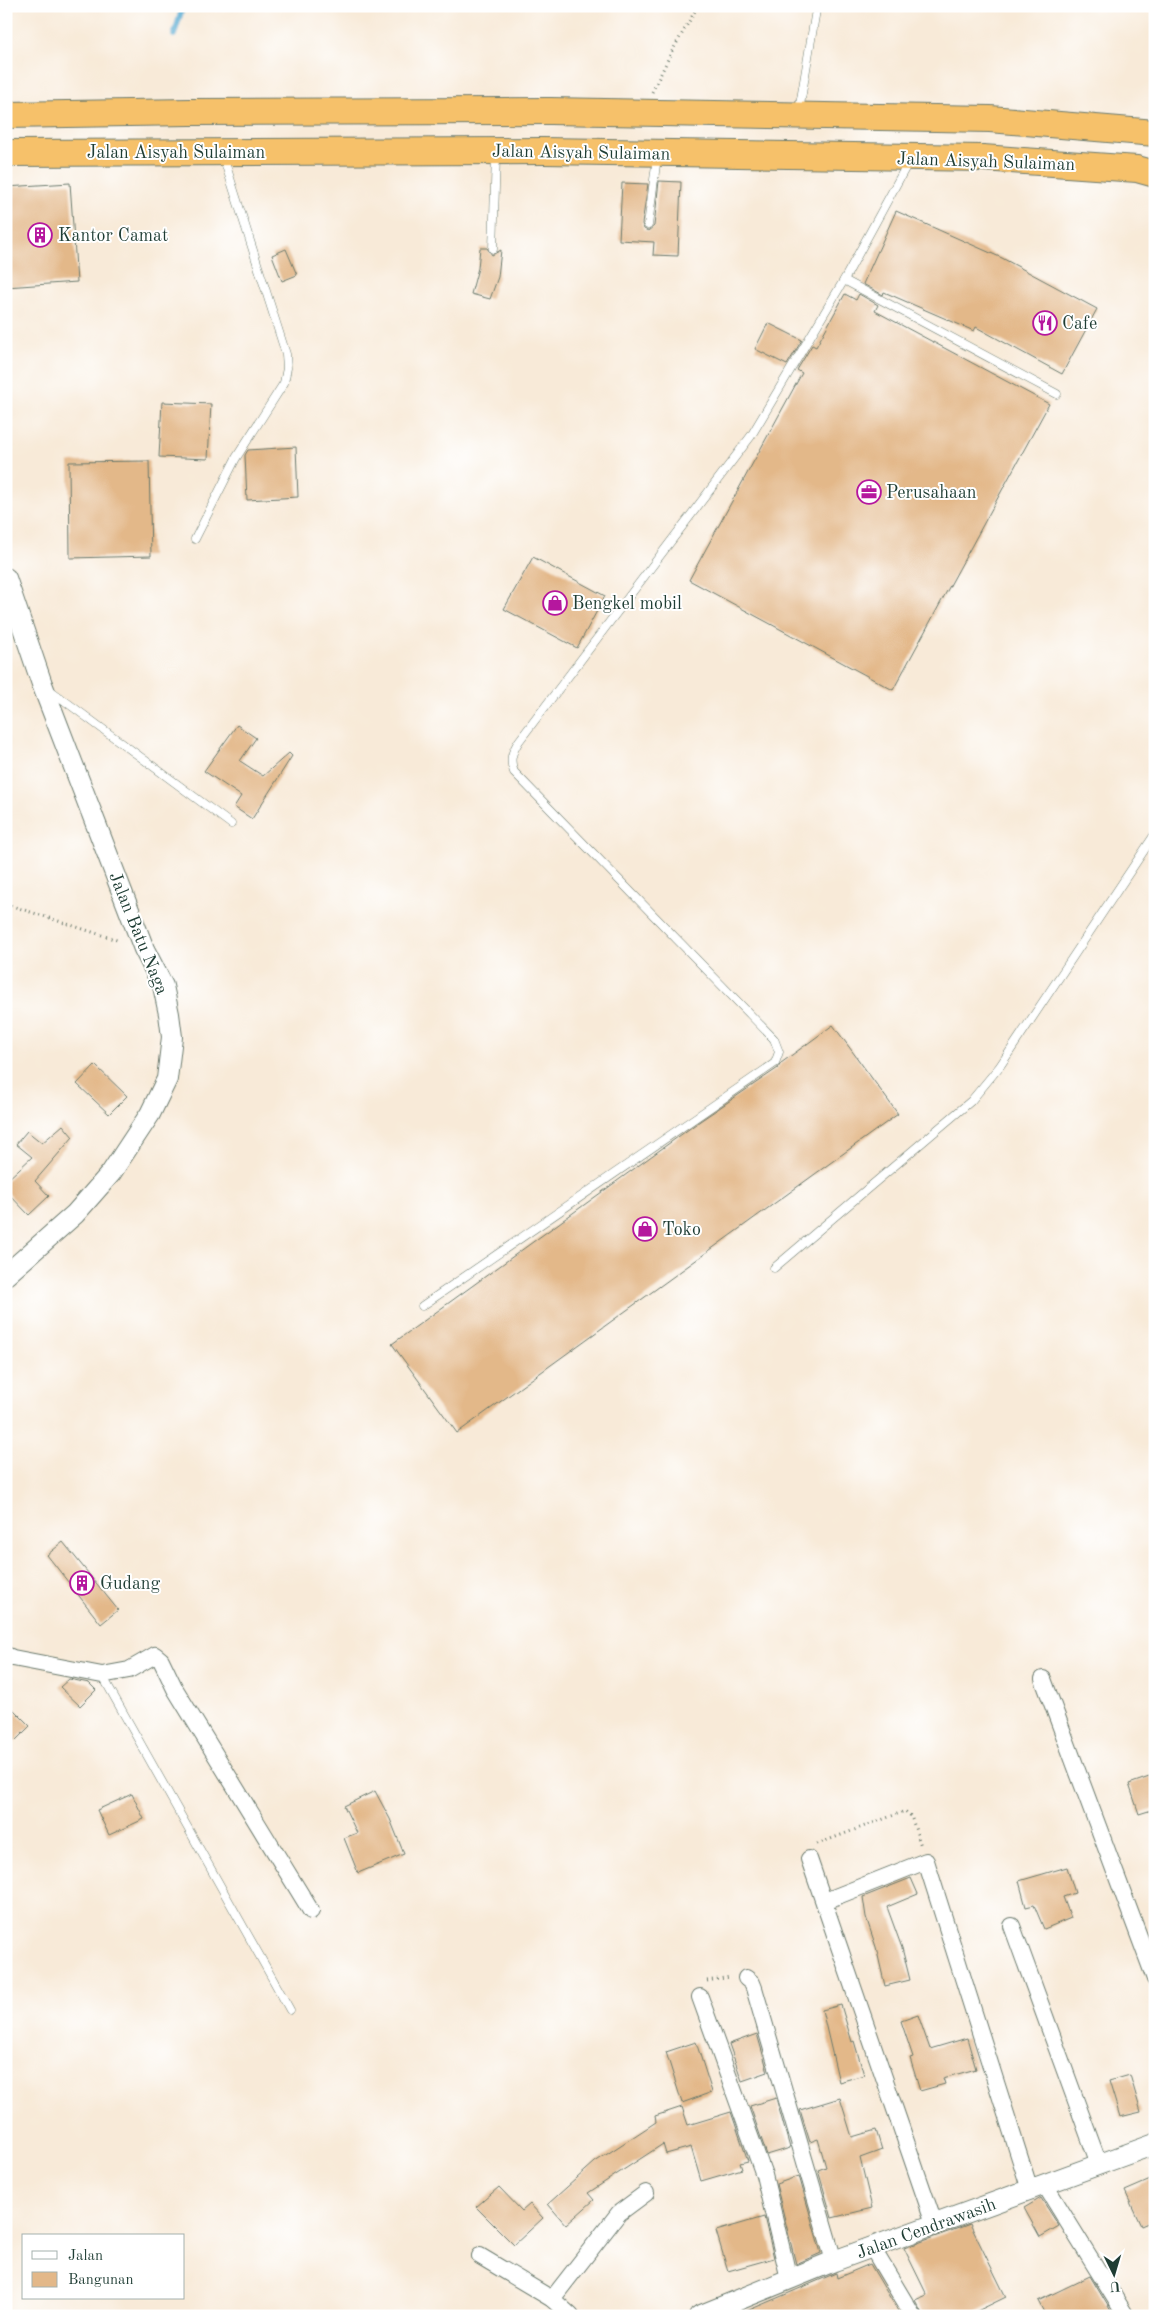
<svg xmlns="http://www.w3.org/2000/svg" width="1161" height="2322" font-family="'Old Standard TT',serif">
<style>
.lines{fill:none;stroke-linecap:round;stroke-linejoin:round}
.stream{stroke:#53a8cf;stroke-width:5.5}
.building{fill:#e3b889}
.service-casing{stroke:#6b7a6d;stroke-width:9}
.minor-casing{stroke:#6b7a6d;stroke-width:18}
.tertiary-casing{stroke:#6b7a6d;stroke-width:22}
.trunk-casing{stroke:#6b7a6d;stroke-width:28}
.path{stroke:#6b7a6d;stroke-width:3;stroke-dasharray:1 4;stroke-linecap:butt}
.service{stroke:#fff;stroke-width:8}
.minor{stroke:#fff;stroke-width:16}
.tertiary{stroke:#fff;stroke-width:20}
.trunk{stroke:#f6c16b;stroke-width:26}
.labels{text-anchor:middle;stroke-width:4;stroke-linejoin:round;paint-order:stroke}
.street-label{font-size:18px;fill:#1f3d34;stroke:#fff}
.poi-label{font-size:18px;fill:#1f3d34;stroke:#fff;text-anchor:start}
</style>
<rect width="100%" height="100%" fill="#fff"/>
<filter id="ink" filterUnits="userSpaceOnUse"><feTurbulence type="fractalNoise" baseFrequency=".02" numOctaves="2"/><feDisplacementMap in="SourceGraphic" scale="10" xChannelSelector="R" yChannelSelector="G"/><feConvolveMatrix kernelMatrix="1 2 1 2 8 2 1 2 1" color-interpolation-filters="sRGB"/></filter>
<filter id="wash" filterUnits="userSpaceOnUse"><feTurbulence type="fractalNoise" baseFrequency=".0096" numOctaves="4" result="noise"/><feDisplacementMap in="SourceGraphic" scale="20" xChannelSelector="R" yChannelSelector="G"/><feGaussianBlur stdDeviation="1.12" result="paint"/><feColorMatrix in="noise" values="0 0 0 0 0 0 0 0 0 0 0 0 0 0 0 0 0 1.4 0 .05"/><feComposite in="paint" operator="in"/></filter>
<g filter="url(#wash)">
<rect width="100%" height="100%" fill="#f8ead8"/>
<g class="lines">
<!-- stream -->
<path class="stream" d="M174 35 183 6"/>
</g>
<g id="blocks">
<!-- building -->
<g class="building">
<path d="M659 181 681 182 678 256 653 255 654 242 619 240 622 183 648 184 642 224 644 229 648 231 654 226Z"/>
<path d="M70 183 77 282 6 287V187Z"/>
<path d="M896 211 1002 258 1097 309 1062 374 976 327 974 331 884 292 883 295 863 284Z"/>
<path d="M480 248H487L492 255 501 250 498 277 490 299 471 294 478 268Z"/>
<path d="M286 249 297 275 282 281 272 255Z"/>
<path d="M845 294 856 300 859 294 878 305 875 311 1049 404 893 690 689 580 802 373 797 370 812 345 816 347Z"/>
<path d="M768 323 802 340 787 365 755 349Z"/>
<path d="M162 402 211 404 208 459 159 457Z"/>
<path d="M296 447 298 497 247 500 245 455 248 450Z"/>
<path d="M149 461 151 556 70 558 69 462Z"/>
<path d="M533 557 605 596 577 648 504 609Z"/>
<path d="M237 725 256 738 240 761 263 776 289 753 292 756 252 819 234 807 241 796 204 771Z"/>
<path d="M833 1025 898 1114 457 1433 392 1344 700 1121 778 1068 781 1063Z"/>
<path d="M95 1065 127 1096 109 1114 77 1084Z"/>
<path d="M63 1125 73 1137 35 1181 49 1196 29 1215 6 1191V1181L32 1157 16 1144 27 1131 42 1143Z"/>
<path d="M63 1542 118 1610 101 1624 47 1555Z"/>
<path d="M69 1679 89 1683 96 1690 80 1706 60 1687Z"/>
<path d="M6 1702 30 1726 15 1741 6 1732Z"/>
<path d="M1155 1775V1809L1139 1814 1129 1784Z"/>
<path d="M375 1791 390 1819 404 1854 358 1873 344 1838 357 1833 344 1806Z"/>
<path d="M132 1794 144 1819 109 1835 97 1810Z"/>
<path d="M1067 1867 1075 1893 1063 1897 1071 1918 1044 1929 1034 1905 1026 1907 1019 1881Z"/>
<path d="M911 1878 918 1894 887 1907 902 1948 910 1980 885 1986 876 1947 866 1917 863 1897Z"/>
<path d="M841 2005 852 2042 854 2041 864 2075 839 2082 822 2010Z"/>
<path d="M918 2015 930 2049 967 2038 976 2069 943 2078 945 2084 920 2091 910 2058 913 2057 901 2021Z"/>
<path d="M757 2034 768 2072 742 2081 729 2044Z"/>
<path d="M696 2042 712 2092 682 2103 666 2052Z"/>
<path d="M1130 2075 1141 2112 1120 2117 1109 2081Z"/>
<path d="M776 2098 790 2148 767 2155 750 2106Z"/>
<path d="M840 2098 852 2137 876 2130 882 2150 860 2158 872 2208 832 2218 818 2170 826 2167 818 2139 810 2142 800 2110Z"/>
<path d="M682 2107 688 2125 731 2112 748 2161 740 2163 742 2169 701 2181 691 2147 666 2154 663 2144 588 2193 594 2200 566 2225 548 2204 595 2162 656 2122 655 2116Z"/>
<path d="M799 2176 821 2253 796 2264 776 2184Z"/>
<path d="M1155 2178V2220L1141 2226 1125 2191Z"/>
<path d="M499 2187 522 2211 530 2204 543 2218 514 2245 476 2207Z"/>
<path d="M1041 2198 1059 2226 1040 2237 1024 2208Z"/>
<path d="M764 2217 774 2258 728 2271 716 2231Z"/>
<path d="M970 2224 1006 2297 967 2316H923L915 2300 927 2295 904 2248Z"/>
<path d="M870 2264 901 2316H735L836 2273 837 2278Z"/>
<path d="M1090 2276 1114 2316H1046L1038 2301Z"/>
</g>
</g>
</g>
<g filter="url(#ink)">
<use href="#blocks" fill-opacity="0" stroke="#6b7a6d" stroke-width="1"/>
<g class="lines">
<!-- service casing -->
<g class="service-casing">
<g id="service">
<path d="M799 111 816 10"/>
<path d="M648 225 657 157"/>
<path d="M493 249 496 155"/>
<path d="M844 280 1057 394"/>
<path d="M195 539 236 458 284 383 287 368 286 354 223 156"/>
<path d="M50 690 231 824"/>
<path d="M774 1268 971 1101 1000 1066 1155 834"/>
<path d="M422 1306 775 1063 779 1052 774 1039 514 772C509 760 512 752 519 741L751 436 844 280 909 161"/>
<path d="M102 1675 290 2010"/>
</g>
</g>
<!-- minor casing -->
<g class="minor-casing">
<g id="minor">
<path d="M6 1655 13 1658 102 1675 129 1670 155 1655 161 1660 175 1689 311 1911"/>
<path d="M1043 1679 1155 1979"/>
<path d="M809 1859 935 2226"/>
<path d="M825 1901 926 1861 1030 2190"/>
<path d="M1012 1926 1099 2164"/>
<path d="M746 1978 752 1983 754 1988 834 2261"/>
<path d="M700 1997 764 2175 789 2279"/>
<path d="M1045 2185 1126 2316"/>
<path d="M873 2249 913 2316"/>
<path d="M480 2256 552 2299 571 2316"/>
<path d="M552 2299 619 2213 646 2193"/>
</g>
</g>
<!-- tertiary casing -->
<g class="tertiary-casing">
<g id="tertiary">
<path d="M6 578 42 684 144 949 163 986 169 1014 172 1037 167 1079 150 1114 111 1173 75 1214 6 1275"/>
<path d="M699 2316 834 2261 1155 2144"/>
</g>
</g>
<!-- trunk casing -->
<g class="trunk-casing">
<g id="trunk">
<path d="M6 115 190 112 550 111 990 119 1155 133"/>
<path d="M6 153 543 151 983 158 1137 169 1155 174"/>
</g>
</g>
<!-- path -->
<g class="path">
<path d="M652 92 671 53 698 6"/>
<path d="M6 904 120 941"/>
<path d="M817 1844 905 1811 911 1816 921 1846"/>
<path d="M707 1981 730 1977"/>
</g>
<!-- service -->
<use href="#service" class="service"/>
<!-- minor -->
<use href="#minor" class="minor"/>
<!-- tertiary -->
<use href="#tertiary" class="tertiary"/>
<!-- trunk -->
<use href="#trunk" class="trunk"/>
</g>
</g>
<!-- icons -->
<defs>
<g id="building-ring" transform="scale(1.25)"><circle r="9.5" fill="#fff" stroke="#b5179e" stroke-width="1.5"/><path d="M-4-6H4V6H1V3H-1V6H-4ZM-2.5-4.3h1.7v1.8h-1.7ZM.8-4.3h1.7v1.8H.8ZM-2.5-1h1.7V.8h-1.7ZM.8-1h1.7V.8H.8Z" fill="#b5179e"/></g>
<g id="restaurant-ring" transform="scale(1.25)"><circle r="9.5" fill="#fff" stroke="#b5179e" stroke-width="1.5"/><path d="M-5-6h1v4h1v-4h1v4h1v-4h1v5L-1.5 .5V6h-2V.5L-5-1ZM5-6V6H3V1.5H1.5Q1.5-4 5-6Z" fill="#b5179e"/></g>
<g id="office-ring" transform="scale(1.25)"><circle r="9.5" fill="#fff" stroke="#b5179e" stroke-width="1.5"/><path d="M-6-3h4V-5.5h4V-3h4V5H-6ZM-1-4.5V-3h2v-1.5ZM-6 0V1H6V0Z" fill="#b5179e"/></g>
<g id="shop-ring" transform="scale(1.25)"><circle r="9.5" fill="#fff" stroke="#b5179e" stroke-width="1.5"/><path d="M-5-2.5h2.3a2.7 3.5 0 0 1 5.4 0H5L5.5 6h-11ZM-1.5-2.5h3a1.5 2.3 0 0 0-3 0Z" fill="#b5179e"/></g>
</defs>
<g fill-rule="evenodd">
<use href="#building-ring" x="40" y="235"/>
<use href="#restaurant-ring" x="1045" y="323"/>
<use href="#office-ring" x="869" y="492"/>
<use href="#shop-ring" x="555" y="603"/>
<use href="#shop-ring" x="645" y="1229"/>
<use href="#building-ring" x="82" y="1583"/>
</g>
<g class="labels">
<!-- street labels -->
<g class="street-label">
<text x="176" y="158">Jalan Aisyah Sulaiman</text>
<text transform="translate(581 152) rotate(1)" y="6">Jalan Aisyah Sulaiman</text>
<text transform="translate(986 161) rotate(2)" y="6">Jalan Aisyah Sulaiman</text>
<text transform="translate(139 933) rotate(68)" y="6">Jalan Batu Naga</text>
<text transform="translate(926 2228) rotate(-20)" y="6">Jalan Cendrawasih</text>
</g>
<!-- poi labels -->
<g class="poi-label">
<text x="58" y="241">Kantor Camat</text>
<text x="1062" y="329">Cafe</text>
<text x="886" y="498">Perusahaan</text>
<text x="572" y="609">Bengkel mobil</text>
<text x="662" y="1235">Toko</text>
<text x="100" y="1589">Gudang</text>
</g>
</g>
<!-- margin -->
<rect width="1161" height="2322" fill="none" stroke="#fff" stroke-width="25"/>
<!-- legend -->
<rect x="22" y="2234" width="162" height="65" fill="#ffffff" stroke="#a5b1ae"/>
<rect x="32" y="2251" width="25" height="8" fill="#ffffff" stroke="#a5b1ae"/>
<text x="68" y="2260" font-size="15" fill="#1f3d34">Jalan</text>
<rect x="32" y="2272" width="25" height="15" fill="#e3b889" stroke="#a5b1ae"/>
<text x="68" y="2284" font-size="15" fill="#1f3d34">Bangunan</text>
<!-- north arrow -->
<g transform="translate(1114 2274) rotate(175)" stroke="#ffffff" stroke-width="4" paint-order="stroke">
<path d="M0-4L9 19L0 12L-9 19Z" fill="#1f3d34"/>
<text y="-8" font-size="14" font-weight="bold" text-anchor="middle" fill="#1f3d34">U</text>
</g>
</svg>
